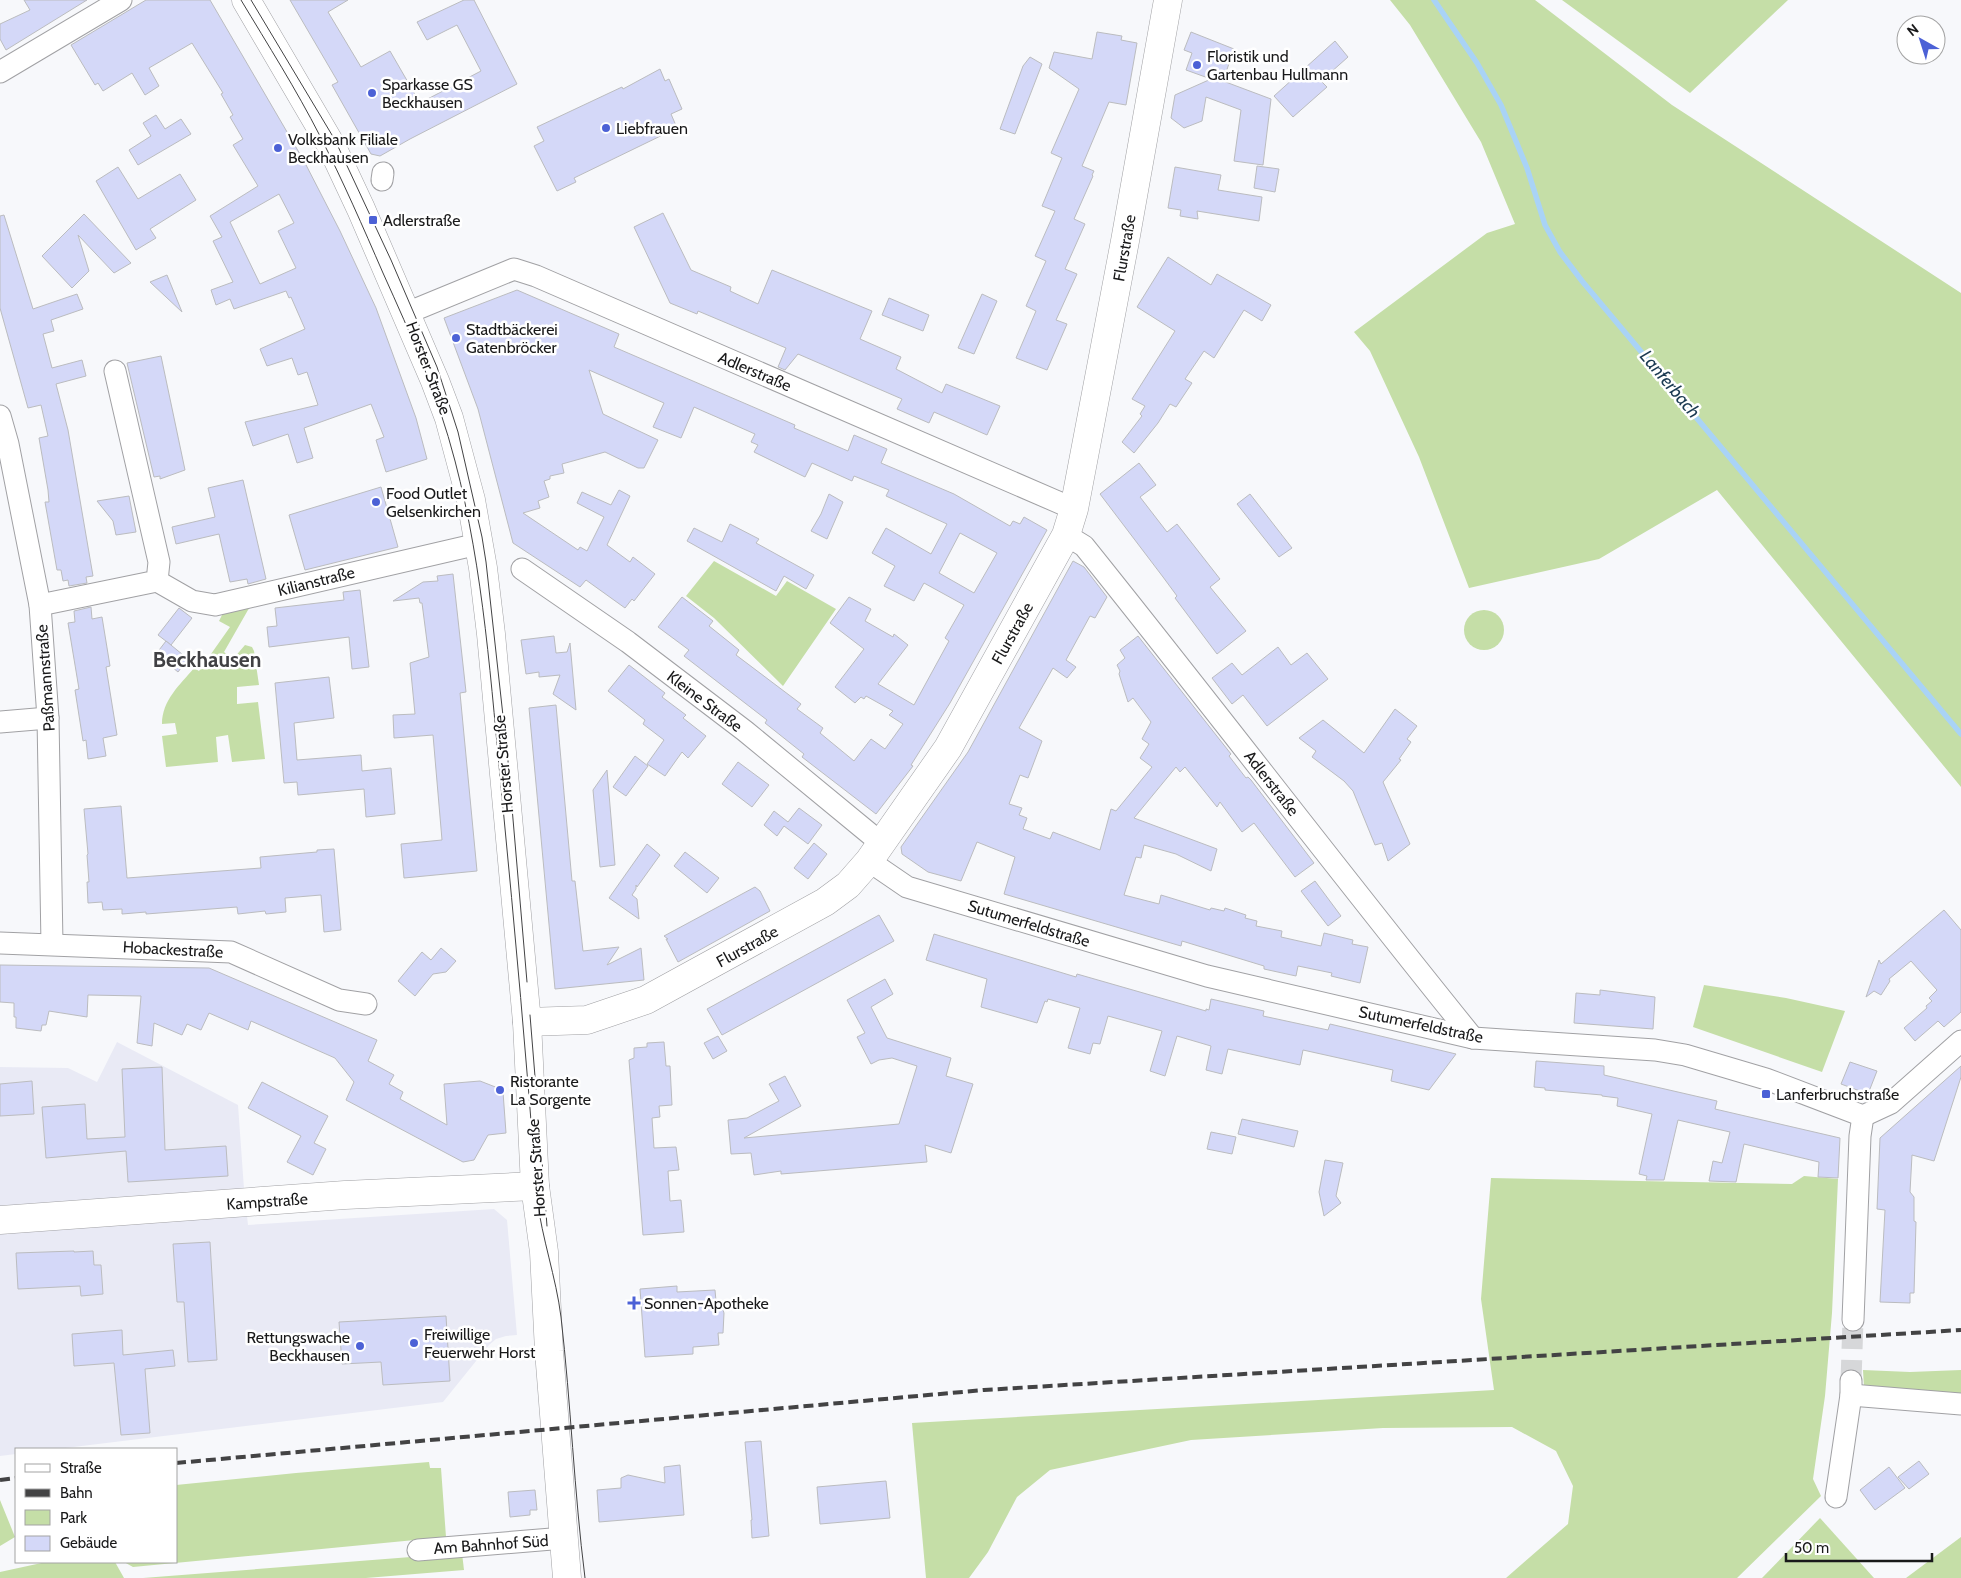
<svg xmlns="http://www.w3.org/2000/svg" width="1961" height="1578" font-family="Cabin,sans-serif">
<style>
.built{fill:#e9eaf5}
.green{fill:#c5dea7}
.lines{fill:none;stroke-linecap:round;stroke-linejoin:round}
.stream{stroke:#a9d3f6;stroke-width:5.5}
.building{fill:#d4d8f8;stroke:#bbbcbf;fill-rule:evenodd}
.street-tunnel{stroke:#d6d7d9;stroke-width:21;stroke-dasharray:21 11;stroke-linecap:butt}
.street-casing{stroke:#a1a1a4;stroke-width:23}
.secondary-casing{stroke:#a1a1a4;stroke-width:29}
.street{stroke:#fff;stroke-width:21}
.secondary{stroke:#fff;stroke-width:28}
.tram{stroke:#434344;stroke-width:1}
.rail{stroke:#434344;stroke-width:4;stroke-dasharray:10 5;stroke-linecap:butt}
.poi-dot{fill:#4c61d6;stroke:#fff;stroke-width:2}
.labels{text-anchor:middle;stroke-width:5;stroke-linejoin:round;paint-order:stroke}
.poi-label{font-size:16px;fill:#19191a;stroke:#fff;text-anchor:start}
.street-label{font-size:16px;fill:#19191a;stroke:#fff}
.water-label{font-size:18px;font-style:italic;fill:#1b3a52;stroke:#fff}
.district-label{font-size:21px;font-weight:bold;fill:#414144;stroke:#fff}
</style>
<rect width="100%" height="100%" fill="#f7f8fb"/>
<!-- built -->
<path class="built" d="M117 1042 238 1105 244 1189 248 1225 494 1209 507 1220 517 1335 506 1336 496 1339 489 1345 443 1402 57 1449H16V1454L0 1456V1067L68 1068 97 1082Z"/>
<!-- green -->
<g class="green">
<path d="M1390 0H1535L1672 105 1961 293V787L1717 490 1599 559 1469 588 1419 457 1370 351 1354 332 1487 233 1515 224 1481 142 1410 25Z"/>
<path d="M1562 0H1788L1690 93Z"/>
<path d="M714 561 776 596 787 581 836 609 783 686 714 618 686 596Z"/>
<path d="M253 604 248 610 224 652 233 659 245 645 252 647 254 651 259 685 237 687V704L258 702 265 759 232 762 228 735 216 737 218 762 166 767 162 736 177 734 175 723 162 724C162 700 180 685 194 668L199 671 230 627 219 621 224 611Z"/>
<circle cx="1484" cy="630" r="20"/>
<path d="M1704 985 1786 998 1845 1011 1822 1072 1693 1027Z"/>
<path d="M1804 1176 1838 1179 1832 1313 1825 1396 1813 1479 1821 1496 1737 1578H1506L1568 1524 1573 1486 1556 1451 1512 1427 1383 1428 1191 1440 1050 1470 1017 1497 988 1552 969 1578H926L912 1423 1494 1390 1481 1299 1491 1178 1792 1184Z"/>
<path d="M1863 1370 1910 1372 1961 1370V1396L1864 1387Z"/>
<path d="M429 1462 430 1468H441L446 1537 133 1567 124 1562H176V1485L296 1473Z"/>
<path d="M0 1500 15 1537 0 1546Z"/>
<path d="M1820 1518 1874 1578H1762Z"/>
<path d="M1961 1537V1578H1906Z"/>
<path d="M462 1553 464 1570 366 1578H143Z"/>
<path d="M46 1562H115L124 1578H0V1572Z"/>
</g>
<g class="lines">
<!-- stream -->
<path class="stream" d="M1434 0 1477 63 1501 105 1527 168 1545 225 1560 252 1582 281 1961 734"/>
</g>
<!-- building -->
<g class="building">
<path d="M24 0H87L6 50 0 39V24L30 10Z"/>
<path d="M146 0H210L304 161 340 231 376 308 416 418 427 459 386 472 376 440 384 437 371 404 304 428 313 458 297 463 288 434 253 446 245 422 318 405 307 372 298 375 292 358 267 366 260 349 305 329 291 297 289 298 286 291 234 309 230 299 216 305 211 290 233 282 213 241 222 237 210 216 258 186 233 145 243 139 230 117 233 115 221 94 223 93 192 43 149 68 159 86 145 95 132 73 103 91 98 83 95 85 71 45ZM279 194 294 223 278 231 296 268 260 284 230 222Z"/>
<path d="M290 0H348L328 12 361 67 390 51 420 103 481 71 457 25 427 40 417 22 464 0H474L517 84 410 139 380 156 371 154 332 85 338 82Z"/>
<path d="M1097 32 1122 36 1121 40 1137 43 1126 105 1109 102 1082 166 1094 171 1092 175 1093 176 1074 219 1085 224 1065 269 1077 274 1056 320 1067 324 1047 370 1016 358 1036 311 1026 306 1046 261 1035 256 1055 211 1042 206 1062 158 1051 153 1079 89 1049 68 1054 52 1092 59Z"/>
<path d="M1191 32 1234 49 1223 81 1271 99 1263 165 1234 161 1241 110 1206 97 1202 121 1184 128 1171 118 1175 95 1211 79 1186 70 1192 53 1184 50Z"/>
<path d="M1335 41 1348 57 1321 81 1327 87 1293 117 1274 96Z"/>
<path d="M1030 57 1042 64 1015 134 1000 129 1023 66Z"/>
<path d="M660 69 665 81 669 79 682 109 671 114 677 128 574 178 576 182 557 191 534 146 544 141 537 127 622 87 623 89Z"/>
<path d="M156 115 165 129 181 119 191 134 138 165 129 150 151 136 143 123Z"/>
<path d="M1257 166 1279 169 1275 192 1254 188Z"/>
<path d="M118 167 138 199 180 174 196 200 150 229 156 238 136 250 96 181Z"/>
<path d="M1175 167 1221 175 1218 190 1262 197 1259 221 1197 211 1198 219 1180 216 1181 210 1168 208Z"/>
<path d="M663 213 691 270 731 287 730 291 758 304 772 270 872 311 860 339 901 357 896 369 942 393 946 384 1000 406 987 435 934 412 929 423 897 409 902 399 798 354 785 370 778 367 786 348 698 311 697 314 670 303 634 227Z"/>
<path d="M84 214 131 263 114 273 78 235 89 271 72 288 42 256Z"/>
<path d="M4 215 33 309 77 294 83 309 51 320 54 331 43 334 52 368 82 360 86 376 56 384 68 430 93 576 86 577 87 583 69 586 68 580 63 581 61 570H57L45 502H49L48 490 39 438 48 436 41 405 28 408 0 308V216Z"/>
<path d="M1168 257 1211 285 1217 274 1271 305 1262 321 1244 310 1214 358 1204 351 1185 379 1192 383 1176 407 1170 404 1158 423 1134 453 1122 442 1142 416 1140 414 1145 406 1132 399 1175 331 1137 307Z"/>
<path d="M167 275 182 312 150 282Z"/>
<path d="M517 290 619 334 614 347 795 425 794 428 848 451 854 435 887 449 881 463 954 494 1010 526 1013 521 1020 524 1024 517 1047 530 950 703 911 765 913 766 876 814 802 757 804 754 765 723 767 720 684 656 689 650 658 627 682 597 713 621 709 626 739 650 736 655 801 704 797 709 823 728 820 733 854 761 871 739 885 749 903 724 889 715 893 711 866 696 864 699 861 697 855 703 835 687 864 649 830 623 849 597 871 609 865 621 893 637 894 634 908 645 878 684 914 705 949 641 945 638 964 605 924 583 914 601 884 586 895 566 872 553 886 528 931 554 947 524 886 496 889 490 854 476 852 481 812 463 805 477 754 452 758 445 751 442 755 434 694 407 681 438 653 427 664 403 589 370 603 414 658 440 644 468H638L605 452 562 464 564 473 550 476V479L544 481 549 497 538 501 540 508 523 513 578 550 580 547 587 551 604 517 577 503 582 492 611 505 619 490 630 496 607 545 630 562 633 557 655 574 634 601 632 599 625 608 586 580 580 587 513 543 478 409 444 318ZM960 533 997 553 974 593 939 573Z"/>
<path d="M982 294 997 301 974 354 958 348Z"/>
<path d="M889 298 929 315 923 331 882 315Z"/>
<path d="M161 356 185 470 160 479V476L154 477 127 363Z"/>
<path d="M1139 463 1156 485 1140 497 1167 532 1177 524 1220 579 1210 587 1246 631 1217 654 1175 598 1177 596 1163 577 1100 494Z"/>
<path d="M243 480 266 579 248 584 247 579 230 582 219 534 176 544 172 527 215 517 208 488Z"/>
<path d="M381 487 398 547 305 570 289 515Z"/>
<path d="M829 494 843 502 827 539 811 531 821 514Z"/>
<path d="M1250 494 1292 548 1279 557 1237 504Z"/>
<path d="M129 496 136 532 116 535 113 521 97 501Z"/>
<path d="M730 524 759 539 756 543 814 575 806 589 784 576 776 591 687 541 694 528 722 542Z"/>
<path d="M1073 561 1084 567 1107 597 1095 618 1090 616 1066 660 1076 667 1067 678 1053 668 1019 728 1042 741 1028 778 1020 775 1009 804 1022 808 1019 815 1027 818 1023 829 1050 839 1053 832 1100 850 1111 809 1116 811 1152 767 1140 758 1149 744 1142 739 1151 722 1133 698 1128 702 1119 674 1120 671 1117 665 1125 658 1120 650 1138 636 1231 754 1229 756 1246 778 1248 777 1251 780 1314 863 1295 877 1254 823 1242 832 1220 802 1217 807 1185 767 1180 772 1176 767 1134 818 1217 849 1211 871 1176 854 1144 845 1141 858 1136 857 1124 895 1159 904 1161 895 1210 910 1211 908 1224 911 1225 908 1246 915 1245 918 1257 921 1256 926 1282 931 1281 937 1321 946 1324 933 1353 940 1352 944 1368 947 1360 983 1331 976 1332 973 1298 966 1296 976 1264 969V966L1182 941 1181 946 1004 894 1015 857 977 842 961 881 928 872 902 854 901 847 968 752Z"/>
<path d="M453 574 466 692 460 693 477 871 404 878 401 844 442 840 433 735 394 738 393 715 415 714 410 663 429 657 422 603H420L419 598 393 601 423 582 438 581 437 576Z"/>
<path d="M360 590 369 667 352 669 349 637 269 647 267 627 277 626 275 608 344 600 343 592Z"/>
<path d="M91 607 92 619 102 617 110 666 106 667 117 735 103 738 106 756 88 759 86 740 83 741 75 690 79 689 68 623 75 622 74 611Z"/>
<path d="M179 608 192 618 171 645 158 635Z"/>
<path d="M554 636 556 653 567 652 570 643 576 710 553 694 560 675 539 677V672L526 674 521 640Z"/>
<path d="M166 641 188 659 178 672 156 654Z"/>
<path d="M1278 647 1291 665 1307 653 1328 679 1267 726 1243 695 1232 704 1212 678 1232 663 1242 675Z"/>
<path d="M629 665 665 693 662 697 686 715 683 718 706 736 688 758 682 752 665 776 647 764 664 740 643 724 645 720 608 691Z"/>
<path d="M329 677 334 718 294 723 297 760 361 755 362 771 391 768 395 814 366 817 364 789 298 795 297 782 284 783 275 683Z"/>
<path d="M556 705 572 881H575L583 951 619 947 607 965 641 948 644 980 555 989 529 708Z"/>
<path d="M1395 709 1417 726 1407 739 1411 742 1399 759 1401 760 1383 782 1410 844 1388 861 1382 843 1375 845 1353 791 1344 781 1312 757 1316 751 1299 738 1323 720 1364 753Z"/>
<path d="M635 756 648 766 626 796 613 787Z"/>
<path d="M738 762 769 785 752 807 722 784Z"/>
<path d="M607 770 615 865 600 867 593 790Z"/>
<path d="M121 806 127 878 261 868 260 857 317 852V850L334 849 341 930 324 932 321 895 285 898 286 912 266 914 265 911 238 914 237 907 146 914V912L122 914V909L103 910 102 902 88 903 87 882H89L87 855 88 854 84 809Z"/>
<path d="M799 808 822 825 808 844 784 826 777 836 764 825 774 811 788 822Z"/>
<path d="M814 843 827 854 808 879 794 868Z"/>
<path d="M647 844 660 855 637 887 636 885V889L632 895 637 899 639 919 609 898Z"/>
<path d="M685 852 719 878 707 893 674 866Z"/>
<path d="M1315 881 1341 916 1328 926 1301 891Z"/>
<path d="M755 887 760 891 770 911 678 962 666 939H668L664 936Z"/>
<path d="M1944 910 1961 930V1012L1944 1027 1938 1021 1915 1041 1904 1028 1927 1008 1926 1006 1932 1001 1929 998 1937 990 1911 961 1889 979 1890 981 1881 995 1874 991 1866 997 1879 960 1881 964Z"/>
<path d="M879 915 894 941 722 1035 707 1009Z"/>
<path d="M934 934 1076 977 1077 974 1206 1011V1009L1209 1010 1211 999 1264 1011 1263 1016 1328 1030 1330 1024 1456 1054 1429 1090 1391 1081 1393 1070 1303 1050 1300 1065 1228 1049 1222 1074 1206 1070 1211 1046 1177 1036 1165 1076 1150 1071 1162 1031 1108 1016 1100 1044 1093 1043 1090 1054 1068 1048 1080 1008 1048 999 1047 1002 1045 1001 1037 1023 981 1007 987 979 926 960Z"/>
<path d="M441 948 456 961 446 972 433 974 415 996 398 981 422 952 431 960Z"/>
<path d="M0 965 209 968 377 1040 368 1061 394 1075 389 1084 403 1092 400 1099 447 1125 444 1084 480 1081 498 1088 503 1092 506 1133 488 1135 474 1160 463 1162 346 1100 354 1082 335 1058 251 1021 248 1030 209 1013 201 1030 187 1024 182 1035 154 1023 152 1046 137 1043 141 996 88 995 87 1017 49 1011 46 1025H42L41 1031 16 1028V1017H14V1003L0 1002Z"/>
<path d="M885 979 893 994 871 1007 887 1038 951 1058 946 1076 973 1084 951 1153 925 1145 927 1162 781 1174V1171L754 1175 751 1153 731 1154 728 1120 747 1118 779 1101 769 1084 785 1076 801 1106 744 1138 899 1124 917 1066 892 1058 879 1060 871 1064 857 1037 865 1033 847 1000Z"/>
<path d="M1600 990 1655 997 1653 1029 1574 1023 1576 993 1600 995Z"/>
<path d="M718 1036 727 1051 713 1059 704 1043Z"/>
<path d="M664 1042 666 1066H670L672 1105 659 1106 660 1117 652 1118 654 1148 676 1147 679 1170 668 1171 670 1201 681 1200 684 1232 643 1235 629 1060 634 1058V1048L647 1047V1043Z"/>
<path d="M1536 1061 1604 1066V1075L1717 1101 1715 1109 1840 1138 1838 1178 1818 1177 1819 1162 1744 1144 1736 1182 1709 1181 1713 1161 1722 1163 1730 1132 1678 1120 1664 1180H1646L1647 1176 1639 1174 1652 1114 1617 1106 1618 1098 1602 1096V1095L1545 1090V1088L1534 1087Z"/>
<path d="M1850 1062 1877 1071 1868 1094 1841 1084Z"/>
<path d="M1961 1066V1077L1934 1161 1912 1155 1910 1192 1914 1197V1221L1916 1222 1914 1293H1910V1303L1880 1302 1885 1210 1877 1209 1880 1138Z"/>
<path d="M162 1067 165 1150 226 1146 228 1176 128 1182 126 1151 46 1158 42 1107 85 1104 87 1139 125 1137 122 1069Z"/>
<path d="M32 1081 34 1114 0 1116V1084Z"/>
<path d="M262 1082 328 1116 314 1143 326 1149 313 1175 287 1162 301 1136 248 1108Z"/>
<path d="M1242 1119 1298 1131 1294 1147 1238 1134Z"/>
<path d="M1211 1132 1236 1137 1232 1154 1207 1149Z"/>
<path d="M1325 1160 1343 1163 1336 1196 1341 1203 1324 1216 1319 1192Z"/>
<path d="M210 1242 217 1360 188 1362 184 1302H177L173 1244Z"/>
<path d="M74 1251V1252L93 1251 94 1265H101L103 1294 81 1296 80 1286 18 1289 16 1253Z"/>
<path d="M677 1286V1292L715 1290 716 1301H720L724 1313 723 1333H718L719 1345 693 1347V1354L645 1357 640 1289Z"/>
<path d="M446 1316 450 1381 383 1385 381 1362 342 1364 339 1322Z"/>
<path d="M122 1330 123 1355 173 1350 175 1366 145 1369 150 1433 121 1435 114 1363 74 1366 72 1334Z"/>
<path d="M761 1441 769 1536 752 1538 751 1520H752L745 1442Z"/>
<path d="M1919 1461 1929 1474 1909 1489 1898 1477Z"/>
<path d="M680 1465 684 1515 599 1522 597 1490 621 1488V1478L628 1475 665 1483 664 1467Z"/>
<path d="M1889 1467 1905 1488 1875 1510 1860 1490Z"/>
<path d="M886 1481 890 1518 820 1524 817 1487Z"/>
<path d="M535 1490 537 1510H530V1515L510 1517 508 1492Z"/>
</g>
<g class="lines">
<!-- street-tunnel -->
<path class="street-tunnel" d="M1851 1381 1853 1320"/>
<!-- street casing -->
<g class="street-casing">
<g id="street">
<path d="M0 72 121 0"/>
<path d="M382 180 383 173"/>
<path d="M407 313 514 269 536 276 1074 509"/>
<path d="M0 416 8 444 40 605 48 718 52 944"/>
<path d="M1066 535 1084 546C1215 709 1341 875 1473 1038"/>
<path d="M522 569 628 642 745 731 881 843"/>
<path d="M157 581 192 601 215 605 478 544"/>
<path d="M40 605 157 581 159 562 115 371"/>
<path d="M0 722 48 718"/>
<path d="M869 861 907 887 1207 976 1473 1038 1655 1050 1685 1055 1766 1079 1863 1116 1891 1103 1961 1041"/>
<path d="M0 943 231 952 339 1000 366 1004"/>
<path d="M1853 1320 1860 1136 1863 1116"/>
<path d="M1851 1395 1961 1404"/>
<path d="M1836 1497 1851 1395V1381"/>
<path d="M418 1550 564 1538"/>
</g>
</g>
<!-- secondary casing -->
<g class="secondary-casing">
<g id="secondary">
<path d="M246 0 331 145 361 209 435 381 449 418 471 500 483 568 491 634 527 1022 535 1186 544 1252 549 1351 567 1578"/>
<path d="M527 1022 587 1020 646 1000 825 902 848 885 869 861 948 748 1066 535 1074 509 1125 241 1168 0"/>
<path d="M0 1220 345 1195 535 1186"/>
</g>
</g>
<!-- street -->
<use href="#street" class="street"/>
<!-- secondary -->
<use href="#secondary" class="secondary"/>
<!-- tram -->
<g class="tram">
<path d="M241 0C268 45 296 89 320 136 343 181 363 227 383 273 411 335 438 395 455 461 484 571 491 685 502 797 515 931 527 1064 537 1198 542 1239 556 1277 561 1317 571 1404 574 1491 585 1578"/>
<path d="M251 0 335 140 391 260 437 367 458 432 482 537 486 562 508 761 527 982"/>
<path d="M530 1015 536 1089"/>
<path d="M541 1147 547 1226"/>
</g>
<!-- rail -->
<g class="rail">
<path d="M176 1463 984 1390 1961 1330"/>
<path d="M0 1480 16 1478"/>
</g>
</g>
<!-- markers -->
<g class="poi-dot">
<circle cx="1197" cy="65" r="5"/>
<circle cx="372" cy="93" r="5"/>
<circle cx="606" cy="128" r="5"/>
<circle cx="278" cy="148" r="5"/>
<rect x="368" y="215" width="10" height="10" rx="2.5"/>
<circle cx="456" cy="338" r="5"/>
<circle cx="376" cy="502" r="5"/>
<circle cx="500" cy="1090" r="5"/>
<rect x="1761" y="1089" width="10" height="10" rx="2.5"/>
<path d="M631.5 1295.5h5v5h5v5h-5v5h-5v-5h-5v-5h5z"/>
<circle cx="414" cy="1343" r="5"/>
<circle cx="360" cy="1346" r="5"/>
</g>
<g class="labels">
<!-- poi labels -->
<g class="poi-label">
<text x="1207" y="62">Floristik und<tspan x="1207" dy="18">Gartenbau Hullmann</tspan></text>
<text x="382" y="90">Sparkasse GS<tspan x="382" dy="18">Beckhausen</tspan></text>
<text x="616" y="134">Liebfrauen</text>
<text x="288" y="145">Volksbank Filiale<tspan x="288" dy="18">Beckhausen</tspan></text>
<text x="383" y="226">Adlerstraße</text>
<text x="466" y="335">Stadtbäckerei<tspan x="466" dy="18">Gatenbröcker</tspan></text>
<text x="386" y="499">Food Outlet<tspan x="386" dy="18">Gelsenkirchen</tspan></text>
<text x="510" y="1087">Ristorante<tspan x="510" dy="18">La Sorgente</tspan></text>
<text x="1776" y="1100">Lanferbruchstraße</text>
<text x="644" y="1309">Sonnen-Apotheke</text>
<text x="424" y="1340">Freiwillige<tspan x="424" dy="18">Feuerwehr Horst</tspan></text>
<text x="350" y="1343" text-anchor="end">Rettungswache<tspan x="350" dy="18">Beckhausen</tspan></text>
</g>
<!-- street labels -->
<g class="street-label">
<text transform="translate(1124 248) rotate(-80)" y="6">Flurstraße</text>
<text transform="translate(429 368) rotate(69)" y="6">Horster Straße</text>
<text transform="translate(755 371) rotate(23)" y="6">Adlerstraße</text>
<text transform="translate(316 581) rotate(-14)" y="6">Kilianstraße</text>
<text transform="translate(1012 633) rotate(-61)" y="6">Flurstraße</text>
<text transform="translate(45 678) rotate(-94)" y="6">Paßmannstraße</text>
<text transform="translate(705 701) rotate(37)" y="6">Kleine Straße</text>
<text transform="translate(503 764) rotate(-95)" y="6">Horster Straße</text>
<text transform="translate(1272 783) rotate(52)" y="6">Adlerstraße</text>
<text transform="translate(1029 923) rotate(17)" y="6">Sutumerfeldstraße</text>
<text transform="translate(747 946) rotate(-29)" y="6">Flurstraße</text>
<text transform="translate(173 949) rotate(3)" y="6">Hobackestraße</text>
<text transform="translate(1421 1024) rotate(12)" y="6">Sutumerfeldstraße</text>
<text transform="translate(536 1168) rotate(-94)" y="6">Horster Straße</text>
<text transform="translate(267 1201) rotate(-4)" y="6">Kampstraße</text>
<text transform="translate(491 1544) rotate(-4)" y="6">Am Bahnhof Süd</text>
</g>
<!-- water labels -->
<g class="water-label">
<text transform="translate(1670 384) rotate(50)" y="6">Lanferbach</text>
</g>
<!-- district labels -->
<g class="district-label">
<text x="207" y="667">Beckhausen</text>
</g>
</g>
<!-- legend -->
<rect x="15" y="1448" width="162" height="115" fill="#ffffff" stroke="#a3a3a3"/>
<rect x="25" y="1464" width="25" height="8" fill="#ffffff" stroke="#a3a3a3"/>
<text x="60" y="1473" font-size="15" fill="#19191a">Straße</text>
<rect x="25" y="1489" width="25" height="8" fill="#434344" stroke="#a3a3a3"/>
<text x="60" y="1498" font-size="15" fill="#19191a">Bahn</text>
<rect x="25" y="1510" width="25" height="15" fill="#c5dea7" stroke="#a3a3a3"/>
<text x="60" y="1523" font-size="15" fill="#19191a">Park</text>
<rect x="25" y="1536" width="25" height="15" fill="#d4d8f8" stroke="#a3a3a3"/>
<text x="60" y="1548" font-size="15" fill="#19191a">Gebäude</text>
<!-- north arrow -->
<g transform="translate(1921 40) rotate(321)"><circle r="24" fill="#ffffff" stroke="#a3a3a3"/>
<path d="M0-4L9 19L0 12L-9 19Z" fill="#4c61d6"/>
<text y="-8" font-size="14" font-weight="bold" text-anchor="middle" fill="#19191a">N</text>
</g>
<!-- scale -->
<path d="M1786 1553v8h146v-8" fill="none" stroke="#19191a" stroke-width="2.5"/>
<text x="1794" y="1553" font-size="15" fill="#19191a" stroke="#ffffff" stroke-width="4" paint-order="stroke">50 m</text>
</svg>
